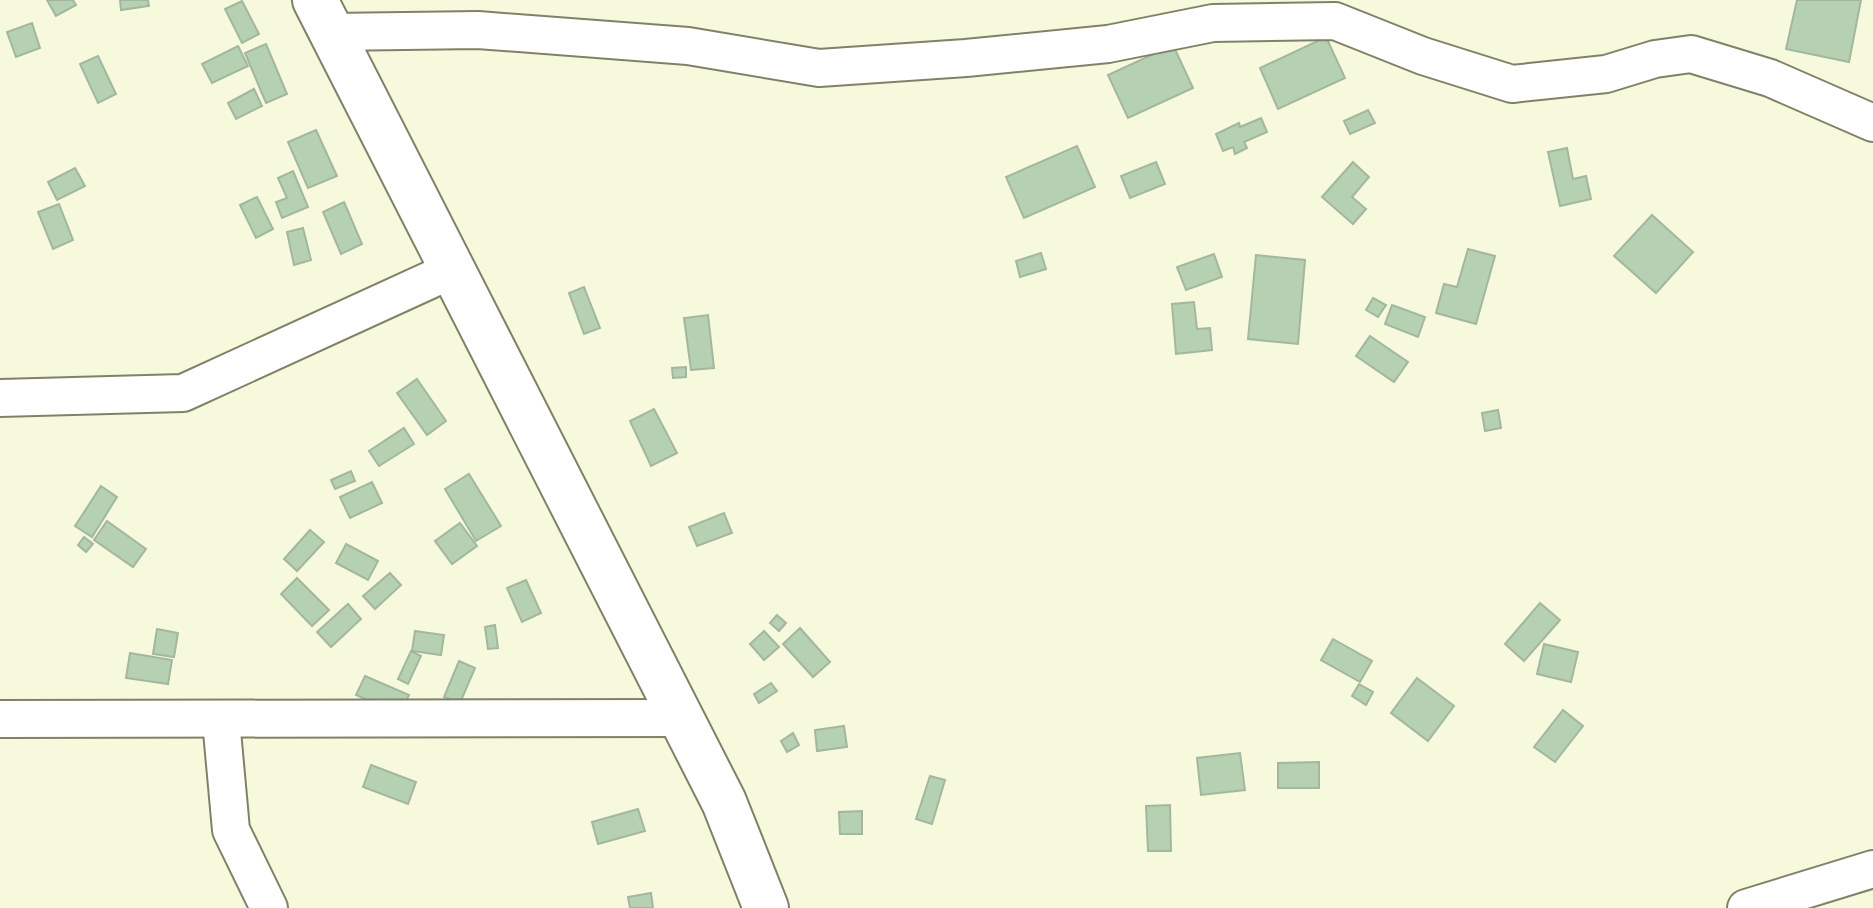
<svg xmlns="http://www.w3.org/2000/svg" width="1873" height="908" font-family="'Roboto Serif',serif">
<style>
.building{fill:#b6d0b2;stroke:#a3b7a0;stroke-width:2}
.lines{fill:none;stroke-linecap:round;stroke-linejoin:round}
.minor-casing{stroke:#7f8267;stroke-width:40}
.tertiary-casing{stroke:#7f8267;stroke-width:48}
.minor{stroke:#fff;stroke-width:36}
.tertiary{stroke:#fff;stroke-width:44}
</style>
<rect width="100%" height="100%" fill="#f6f9dc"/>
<!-- building -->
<g class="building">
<path d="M47 0H73L76 5 56 16Z"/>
<path d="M120 0H148L149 6 121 10Z"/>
<path d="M1797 0H1861L1849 62 1786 49Z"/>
<path d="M242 1 259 34 242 43 225 9Z"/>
<path d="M32 23 40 48 16 57 7 32Z"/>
<path d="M1326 37 1345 78 1278 109 1260 68Z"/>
<path d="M266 44 287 94 266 103 245 53Z"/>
<path d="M1173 45 1193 88 1128 118 1108 75Z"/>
<path d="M238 46 248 66 212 83 202 64Z"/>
<path d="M98 56 116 94 98 103 80 64Z"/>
<path d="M254 89 262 106 236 119 228 103Z"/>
<path d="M1368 110 1375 123 1350 134 1344 121Z"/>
<path d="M1261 118 1267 132 1244 142 1247 148 1235 154 1233 147 1223 151 1216 134 1239 123 1240 127Z"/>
<path d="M316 130 337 176 308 188 288 142Z"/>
<path d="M1077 146 1095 187 1024 218 1006 177Z"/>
<path d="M1567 148 1573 179 1586 176 1591 199 1560 206 1548 152Z"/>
<path d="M1156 162 1165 184 1130 198 1121 176Z"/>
<path d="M1353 162 1369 177 1352 197 1366 209 1353 224 1322 197Z"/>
<path d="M75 168 85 186 57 200 48 182Z"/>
<path d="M293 171 308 207 282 218 276 202 287 198 278 178Z"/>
<path d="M257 197 273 229 256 238 240 205Z"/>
<path d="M344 202 362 244 341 254 323 212Z"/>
<path d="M59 204 73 240 53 249 38 212Z"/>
<path d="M1652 215 1693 252 1656 293 1614 256Z"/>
<path d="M303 228 311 260 294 265 287 232Z"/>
<path d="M1468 249 1495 256 1476 324 1436 313 1444 284 1457 287Z"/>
<path d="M1041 253 1046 269 1020 277 1016 261Z"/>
<path d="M1214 254 1222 277 1186 290 1177 267Z"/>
<path d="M1256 255 1305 260 1298 344 1248 339Z"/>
<path d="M584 287 600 328 584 334 569 293Z"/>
<path d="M1373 298 1386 305 1378 317 1366 310Z"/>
<path d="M1194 302 1197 329 1210 328 1212 350 1176 354 1172 304Z"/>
<path d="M1392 305 1425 317 1418 337 1385 324Z"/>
<path d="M708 315 714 368 691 370 684 318Z"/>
<path d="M1370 336 1408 362 1394 382 1356 356Z"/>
<path d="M686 367V377L673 378 672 368Z"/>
<path d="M417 379 446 421 427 435 397 393Z"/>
<path d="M654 409 677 453 651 466 630 421Z"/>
<path d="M1498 410 1501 428 1485 431 1482 413Z"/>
<path d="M404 428 414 444 379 466 369 451Z"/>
<path d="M351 471 355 481 335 489 331 480Z"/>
<path d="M469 474 501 526 476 541 445 489Z"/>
<path d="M372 482 382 503 350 518 340 497Z"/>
<path d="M101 486 117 497 92 537 75 526Z"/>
<path d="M724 513 732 533 697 546 689 527Z"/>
<path d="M107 521 146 549 133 567 94 540Z"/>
<path d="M460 523 477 546 452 564 435 541Z"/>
<path d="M310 530 324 542 297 571 284 559Z"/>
<path d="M84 537 93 544 86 552 78 545Z"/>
<path d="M346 544 378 561 368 580 336 563Z"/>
<path d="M390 573 401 585 375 609 363 596Z"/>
<path d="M297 578 329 610 312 626 281 594Z"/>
<path d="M526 580 541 613 522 622 507 588Z"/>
<path d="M1540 603 1560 620 1524 661 1505 644Z"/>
<path d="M348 604 361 619 331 647 317 632Z"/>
<path d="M777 615 786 623 779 631 770 623Z"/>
<path d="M495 625 498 648 488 649 485 627Z"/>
<path d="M800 628 830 662 813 677 783 644Z"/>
<path d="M157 629 178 633 174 657 153 654Z"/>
<path d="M415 631 444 635 441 655 412 651Z"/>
<path d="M764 631 779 647 764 660 750 644Z"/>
<path d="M1333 639 1372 661 1360 682 1321 660Z"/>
<path d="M1544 644 1578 652 1571 682 1537 674Z"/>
<path d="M411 651 421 656 408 684 398 679Z"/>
<path d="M130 653 172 660 168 684 126 678Z"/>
<path d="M459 661 475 668 460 703 444 697Z"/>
<path d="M365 676 409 695 400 714 356 695Z"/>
<path d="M1417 678 1454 706 1428 741 1391 713Z"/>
<path d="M771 683 777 691 759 703 754 694Z"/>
<path d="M1359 684 1373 692 1366 705 1352 696Z"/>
<path d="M1563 710 1583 726 1555 762 1534 747Z"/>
<path d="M844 726 847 747 817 751 815 730Z"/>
<path d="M793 733 799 745 787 752 781 741Z"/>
<path d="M1240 753 1245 790 1201 795 1197 758Z"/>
<path d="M1319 762V788H1278V763Z"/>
<path d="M371 765 416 782 408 804 363 787Z"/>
<path d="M930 776 945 780 932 824 916 819Z"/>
<path d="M1170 805 1171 851H1148L1146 806Z"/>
<path d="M638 809 645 831 598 844 592 822Z"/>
<path d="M862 811V834H840L839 812Z"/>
<path d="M651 893 653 908H630L628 897Z"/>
</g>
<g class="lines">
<!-- minor casing -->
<g class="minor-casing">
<g id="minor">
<path d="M331 32 478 30 688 46 819 68 966 58 1108 44 1213 23 1335 21 1423 56 1512 84 1606 74 1655 59 1691 54 1770 78 1873 123"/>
<path d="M0 398 183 393 452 270"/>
<path d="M0 719 681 718"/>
<path d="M221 720 231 830 269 908"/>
<path d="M1746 908 1873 869"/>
</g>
</g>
<!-- tertiary casing -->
<g class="tertiary-casing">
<path id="tertiary" d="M315 0 724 802 766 908"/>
</g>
<!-- minor -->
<use href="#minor" class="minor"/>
<!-- tertiary -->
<use href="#tertiary" class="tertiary"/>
</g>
</svg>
